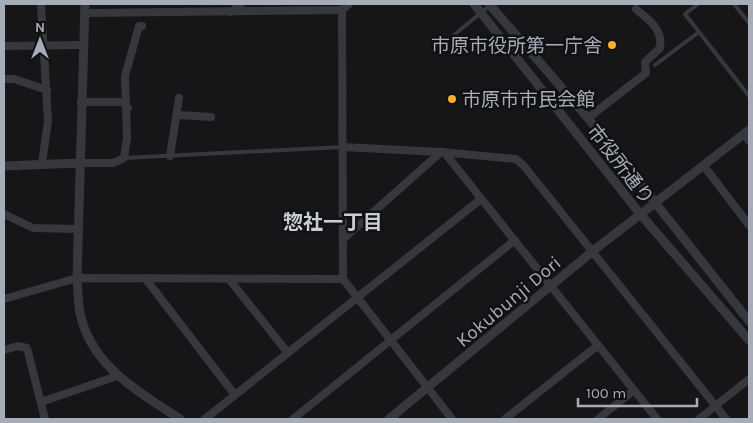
<svg xmlns="http://www.w3.org/2000/svg" width="753" height="423" font-family="Karla,'Noto Sans JP',sans-serif">
<style>
.lines{fill:none;stroke-linecap:round;stroke-linejoin:round}
.service{stroke:#37383d;stroke-width:4}
.minor{stroke:#37383d;stroke-width:8}
.tertiary{stroke:#37383d;stroke-width:9}
.poi-dot{fill:#f8ac2d;stroke:#111113;stroke-width:2}
.labels{text-anchor:middle;stroke-width:5;stroke-linejoin:round;paint-order:stroke}
.poi-label{font-size:19px;fill:#a7adb8;stroke:#111113;text-anchor:end}
.street-label{font-size:19px;fill:#a7adb8;stroke:#111113}
.neighbourhood-label{font-size:20px;font-weight:bold;fill:#c8ccd4;stroke:#111113}
</style>
<rect width="100%" height="100%" fill="#161618"/>
<g class="lines">
<!-- service -->
<g class="service">
<path d="M698 4 685 14 749 96"/>
<path d="M734 4 749 23"/>
<path d="M454 35 489 6"/>
<path d="M655 65 699 32"/>
<path d="M124 158 343 147"/>
</g>
<!-- minor -->
<g class="minor">
<path d="M41 4 48 121 42 164"/>
<path d="M342 10 343 279 452 419"/>
<path d="M231 12 241 4"/>
<path d="M84 13 342 10 349 4"/>
<path d="M4 46 82 45"/>
<path d="M4 79H14L47 90"/>
<path d="M81 102H123L128 108"/>
<path d="M178 115 211 117"/>
<path d="M588 118 646 73 645 62 660 48C663 29 650 21 636 9"/>
<path d="M744 134 749 141"/>
<path d="M343 147 441 152 516 159 524 166 726 419"/>
<path d="M444 152 657 419"/>
<path d="M170 156 179 98"/>
<path d="M79 163H113L124 158 127 138 125 76 139 26H142"/>
<path d="M704 166 749 225"/>
<path d="M4 214 33 228 78 229"/>
<path d="M343 239 441 152"/>
<path d="M145 278 235 395"/>
<path d="M229 279 288 353"/>
<path d="M4 299 77 278 343 279"/>
<path d="M4 350 18 346 27 348 45 419"/>
<path d="M41 402 117 376"/>
<path d="M205 419 481 199"/>
<path d="M293 419 515 240"/>
<path d="M505 419 597 346"/>
<path d="M598 419 633 391"/>
<path d="M699 419 749 379"/>
</g>
<!-- tertiary -->
<g class="tertiary">
<path d="M85 4 77 278C78 289 78 302 80 313 91 366 138 391 180 419"/>
<path d="M474 4 641 215 749 340"/>
<path d="M489 4 588 118 749 321"/>
<path d="M4 166 79 163"/>
<path d="M389 419 593 251 749 130"/>
</g>
</g>
<!-- markers -->
<g class="poi-dot">
<circle cx="612" cy="45" r="5"/>
<circle cx="452" cy="99" r="5"/>
</g>
<g class="labels">
<!-- poi labels -->
<g class="poi-label">
<text x="602" y="52">市原市役所第一庁舎</text>
<text x="462" y="106" text-anchor="start">市原市市民会館</text>
</g>
<!-- street labels -->
<g class="street-label">
<text transform="translate(621 164) rotate(52)" y="7">市役所通り</text>
<text transform="translate(508 301) rotate(-40)" y="7">Kokubunji Dori</text>
</g>
<!-- neighbourhood labels -->
<g class="neighbourhood-label">
<text x="333" y="229">惣社一丁目</text>
</g>
</g>
<!-- border -->
<rect width="753" height="423" fill="none" stroke="#a7adb8" stroke-width="10"/>
<!-- north arrow -->
<g transform="translate(40 40)" stroke="#111113" stroke-width="4" paint-order="stroke">
<path d="M0-4L9 19L0 12L-9 19Z" fill="#a7adb8"/>
<text y="-8" font-size="14" font-weight="bold" text-anchor="middle" fill="#a7adb8">N</text>
</g>
<!-- scale -->
<path d="M578 398v8h119v-8" fill="none" stroke="#a7adb8" stroke-width="2.5"/>
<text x="586" y="398" font-size="15" fill="#a7adb8" stroke="#111113" stroke-width="4" paint-order="stroke">100 m</text>
</svg>
